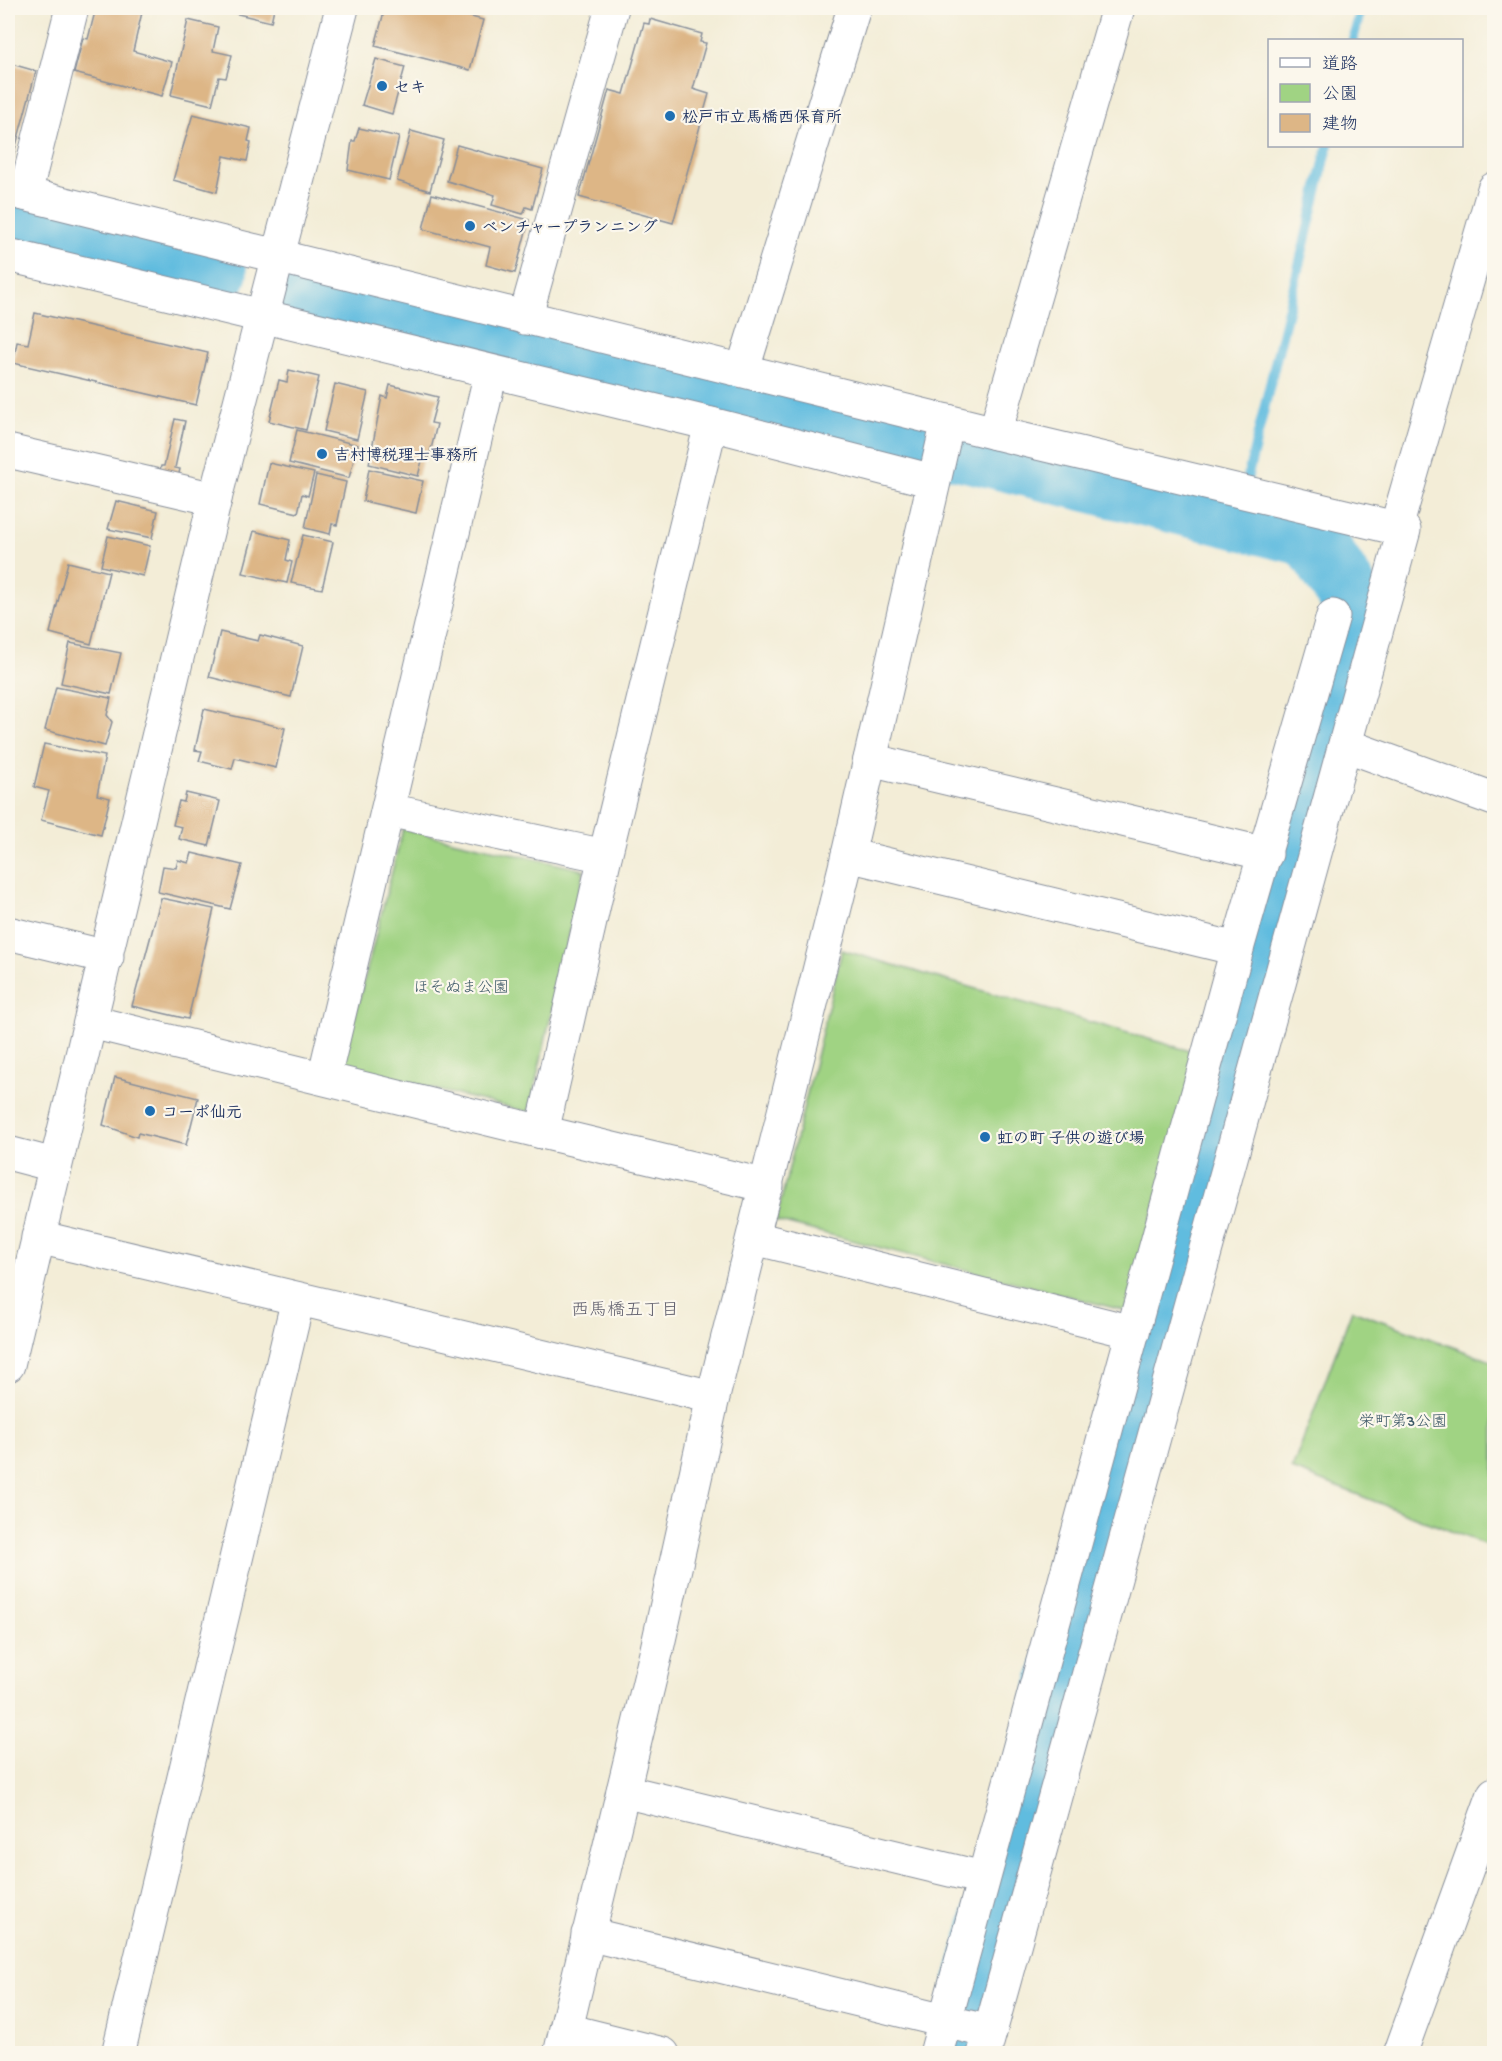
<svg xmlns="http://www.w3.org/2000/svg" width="1502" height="2061" font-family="'Gochi Hand','Klee One',sans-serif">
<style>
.green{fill:#a0d383;stroke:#5e8170;stroke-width:1.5}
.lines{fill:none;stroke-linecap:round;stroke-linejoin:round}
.stream{stroke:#61bcdf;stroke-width:10}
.river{stroke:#61bcdf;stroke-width:63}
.building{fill:#ddb686}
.minor-casing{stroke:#878e9a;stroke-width:35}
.minor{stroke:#fff;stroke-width:33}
.poi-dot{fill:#1f6fb2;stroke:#fbf7ec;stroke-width:2}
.labels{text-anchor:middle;stroke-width:4.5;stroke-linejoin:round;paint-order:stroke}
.poi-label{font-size:16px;font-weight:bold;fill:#1b2f5e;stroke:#fbf7ec;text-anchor:start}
.park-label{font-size:16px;fill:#3c5867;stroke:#fbf7ec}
.neighbourhood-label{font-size:18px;fill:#5f5e6c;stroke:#fbf7ec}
</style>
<rect width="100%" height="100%" fill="#fbf7ec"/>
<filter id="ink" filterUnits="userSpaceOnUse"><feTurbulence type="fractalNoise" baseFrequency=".0167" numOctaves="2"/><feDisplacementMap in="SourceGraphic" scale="12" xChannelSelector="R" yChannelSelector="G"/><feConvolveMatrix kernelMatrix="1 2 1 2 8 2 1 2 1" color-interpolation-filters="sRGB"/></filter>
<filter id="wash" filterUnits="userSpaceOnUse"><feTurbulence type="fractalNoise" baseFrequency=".008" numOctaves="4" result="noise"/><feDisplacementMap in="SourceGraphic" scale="24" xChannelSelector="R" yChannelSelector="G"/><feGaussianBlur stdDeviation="1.35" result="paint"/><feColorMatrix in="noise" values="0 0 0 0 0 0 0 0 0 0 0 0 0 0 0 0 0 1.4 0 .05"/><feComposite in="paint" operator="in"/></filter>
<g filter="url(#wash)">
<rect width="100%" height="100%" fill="#f3edd7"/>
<!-- green -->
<g class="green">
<path d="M403 829 584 870 529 1112 342 1067Z"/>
<path d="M842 950 1197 1053 1126 1311 776 1221Z"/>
<path d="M1352 1310 1494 1362V1548L1292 1469Z"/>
</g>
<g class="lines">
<!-- stream -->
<g class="stream">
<path d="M1353 40 1361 8"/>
<path d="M1238 516 1328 146"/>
</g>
<!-- river -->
<g class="river">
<path d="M8 223 216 273"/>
<path d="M289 291 489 341 982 454 1311 536 1357 607 956 2054"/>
</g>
</g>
<g id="blocks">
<!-- building -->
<g class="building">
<path d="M96 8H143L133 51 172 62 162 96 74 73 83 38 88 39Z"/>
<path d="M225 8H274L271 22 225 11Z"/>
<path d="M385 8H418L455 17 456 13 483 20 470 70 375 46Z"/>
<path d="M650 19 702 34 700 42 706 43 693 89 709 94 673 223 579 197 609 90 624 94 644 23 649 24Z"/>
<path d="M188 20 218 27 213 51 232 55 226 78 219 77 212 105 171 95Z"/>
<path d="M376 59 405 67 392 114 362 105Z"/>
<path d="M8 63 36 71 13 157 8 155Z"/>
<path d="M193 114 251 128 248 141 251 142 247 161 224 156 217 192 173 180Z"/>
<path d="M359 128 399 137 389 180 348 170 352 141H355Z"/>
<path d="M411 131 444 140 430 191 397 181Z"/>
<path d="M457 145 543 169 532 209 526 207 523 214 492 205 495 195 447 181Z"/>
<path d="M432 194 529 220 515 273 486 265 490 247 423 229Z"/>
<path d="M35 313 208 353 196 405 13 363 17 342 28 344Z"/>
<path d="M289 370 319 377 306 430 269 421 279 380 287 382Z"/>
<path d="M335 384 368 392 357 439 324 431Z"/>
<path d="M390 385 438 397 431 423 437 424 429 458 423 457 418 476 369 464 382 396 387 398Z"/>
<path d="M175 419 185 421 175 468 180 469 178 478 159 473 161 466H164Z"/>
<path d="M297 430 358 445 349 478 289 463Z"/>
<path d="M269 463 314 473 308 496 302 494 298 513 260 504Z"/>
<path d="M369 469 423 481 416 513 363 501Z"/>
<path d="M316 475 346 482 337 525 332 524 330 534 305 528Z"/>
<path d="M116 501 158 511 152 538 108 529Z"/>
<path d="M254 531 290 540 286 560 292 562 287 583 243 573Z"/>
<path d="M303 535 333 542 322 589 291 583Z"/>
<path d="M108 536 150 546 143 576 101 566Z"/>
<path d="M68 562 109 572 91 644 50 633Z"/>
<path d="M220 632 258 641 260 635 303 646 291 697 209 677Z"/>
<path d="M70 643 121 653 111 694 61 683Z"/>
<path d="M56 687 111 698 107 715 112 722 105 746 45 730Z"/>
<path d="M204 709 285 728 276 768 235 758 232 769 199 761 202 751 195 750Z"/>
<path d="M44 744 105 756 97 795 110 798 101 835 41 820 49 791 34 787Z"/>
<path d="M186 793 220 801 209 846 179 839 182 827 173 825 179 801 184 802Z"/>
<path d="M192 853 242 865 230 909 158 892 163 866 176 868 178 860 189 863Z"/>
<path d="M161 898 214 909 188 1019 132 1006Z"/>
<path d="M115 1077 198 1098 186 1145 138 1133 137 1137 103 1125Z"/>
</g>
</g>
</g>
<g filter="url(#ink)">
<use href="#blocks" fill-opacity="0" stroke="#878e9a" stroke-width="1.5"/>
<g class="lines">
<!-- minor casing -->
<g class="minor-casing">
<g id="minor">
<path d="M8 190 1016 438 1404 530 984 2054"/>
<path d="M25 194 72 8"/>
<path d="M8 255 711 424 933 481"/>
<path d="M525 318 612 8"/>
<path d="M743 369 854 8"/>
<path d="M995 433 1118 8"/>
<path d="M8 451 215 499"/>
<path d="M1396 528 1494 189"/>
<path d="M1345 745 1494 799"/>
<path d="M870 760 1266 854"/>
<path d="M388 810 605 856"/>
<path d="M848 855 1237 949"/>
<path d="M8 933 107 957"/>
<path d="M91 1022 542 1132 605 856 711 424"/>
<path d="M324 1078 491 372"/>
<path d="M542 1132 767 1186"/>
<path d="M8 1153 54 1165"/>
<path d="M38 1237 713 1397"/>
<path d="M754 1238 1133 1332"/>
<path d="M8 1365 215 499 342 8"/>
<path d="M623 1791 983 1878"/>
<path d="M588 1934 990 2032"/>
<path d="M566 2030 663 2054"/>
<path d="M118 2054 298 1299"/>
<path d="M560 2054 657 1649 713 1397 848 855 948 421"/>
<path d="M936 2054 1237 949 1333 616"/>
<path d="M1400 2054 1494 1794"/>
</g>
</g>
<!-- minor -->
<use href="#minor" class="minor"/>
</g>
</g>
<!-- markers -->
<g class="poi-dot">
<circle cx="382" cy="86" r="6"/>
<circle cx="670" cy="116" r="6"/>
<circle cx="470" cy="226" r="6"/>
<circle cx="322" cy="454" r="6"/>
<circle cx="150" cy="1111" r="6"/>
<circle cx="985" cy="1137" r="6"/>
</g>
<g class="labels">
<!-- poi labels -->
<g class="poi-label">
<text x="394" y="92">セキ</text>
<text x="682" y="122">松戸市立馬橋西保育所</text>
<text x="482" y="232">ベンチャープランニング</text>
<text x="334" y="460">吉村博税理士事務所</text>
<text x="162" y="1117">コーポ仙元</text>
<text x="997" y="1143">虹の町 子供の遊び場</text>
</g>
<!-- park labels -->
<g class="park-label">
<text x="461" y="992">ほそぬま公園</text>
<text x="1403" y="1426">栄町第3公園</text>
</g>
<!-- neighbourhood labels -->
<g class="neighbourhood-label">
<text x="625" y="1315">西馬橋五丁目</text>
</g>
</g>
<!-- margin -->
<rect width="1502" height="2061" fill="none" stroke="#fbf7ec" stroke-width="30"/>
<!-- legend -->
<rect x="1268" y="39" width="195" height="108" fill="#fbf7ec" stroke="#a1a7b3" stroke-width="1.5"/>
<rect x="1280" y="58" width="30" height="9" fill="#ffffff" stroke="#a1a7b3" stroke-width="1.5"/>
<text x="1322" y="69" font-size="18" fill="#1b2f5e">道路</text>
<rect x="1280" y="84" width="30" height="18" fill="#a0d383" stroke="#a1a7b3" stroke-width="1.5"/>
<text x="1322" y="99" font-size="18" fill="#1b2f5e">公園</text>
<rect x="1280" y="114" width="30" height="18" fill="#ddb686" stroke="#a1a7b3" stroke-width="1.5"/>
<text x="1322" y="129" font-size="18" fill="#1b2f5e">建物</text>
</svg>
